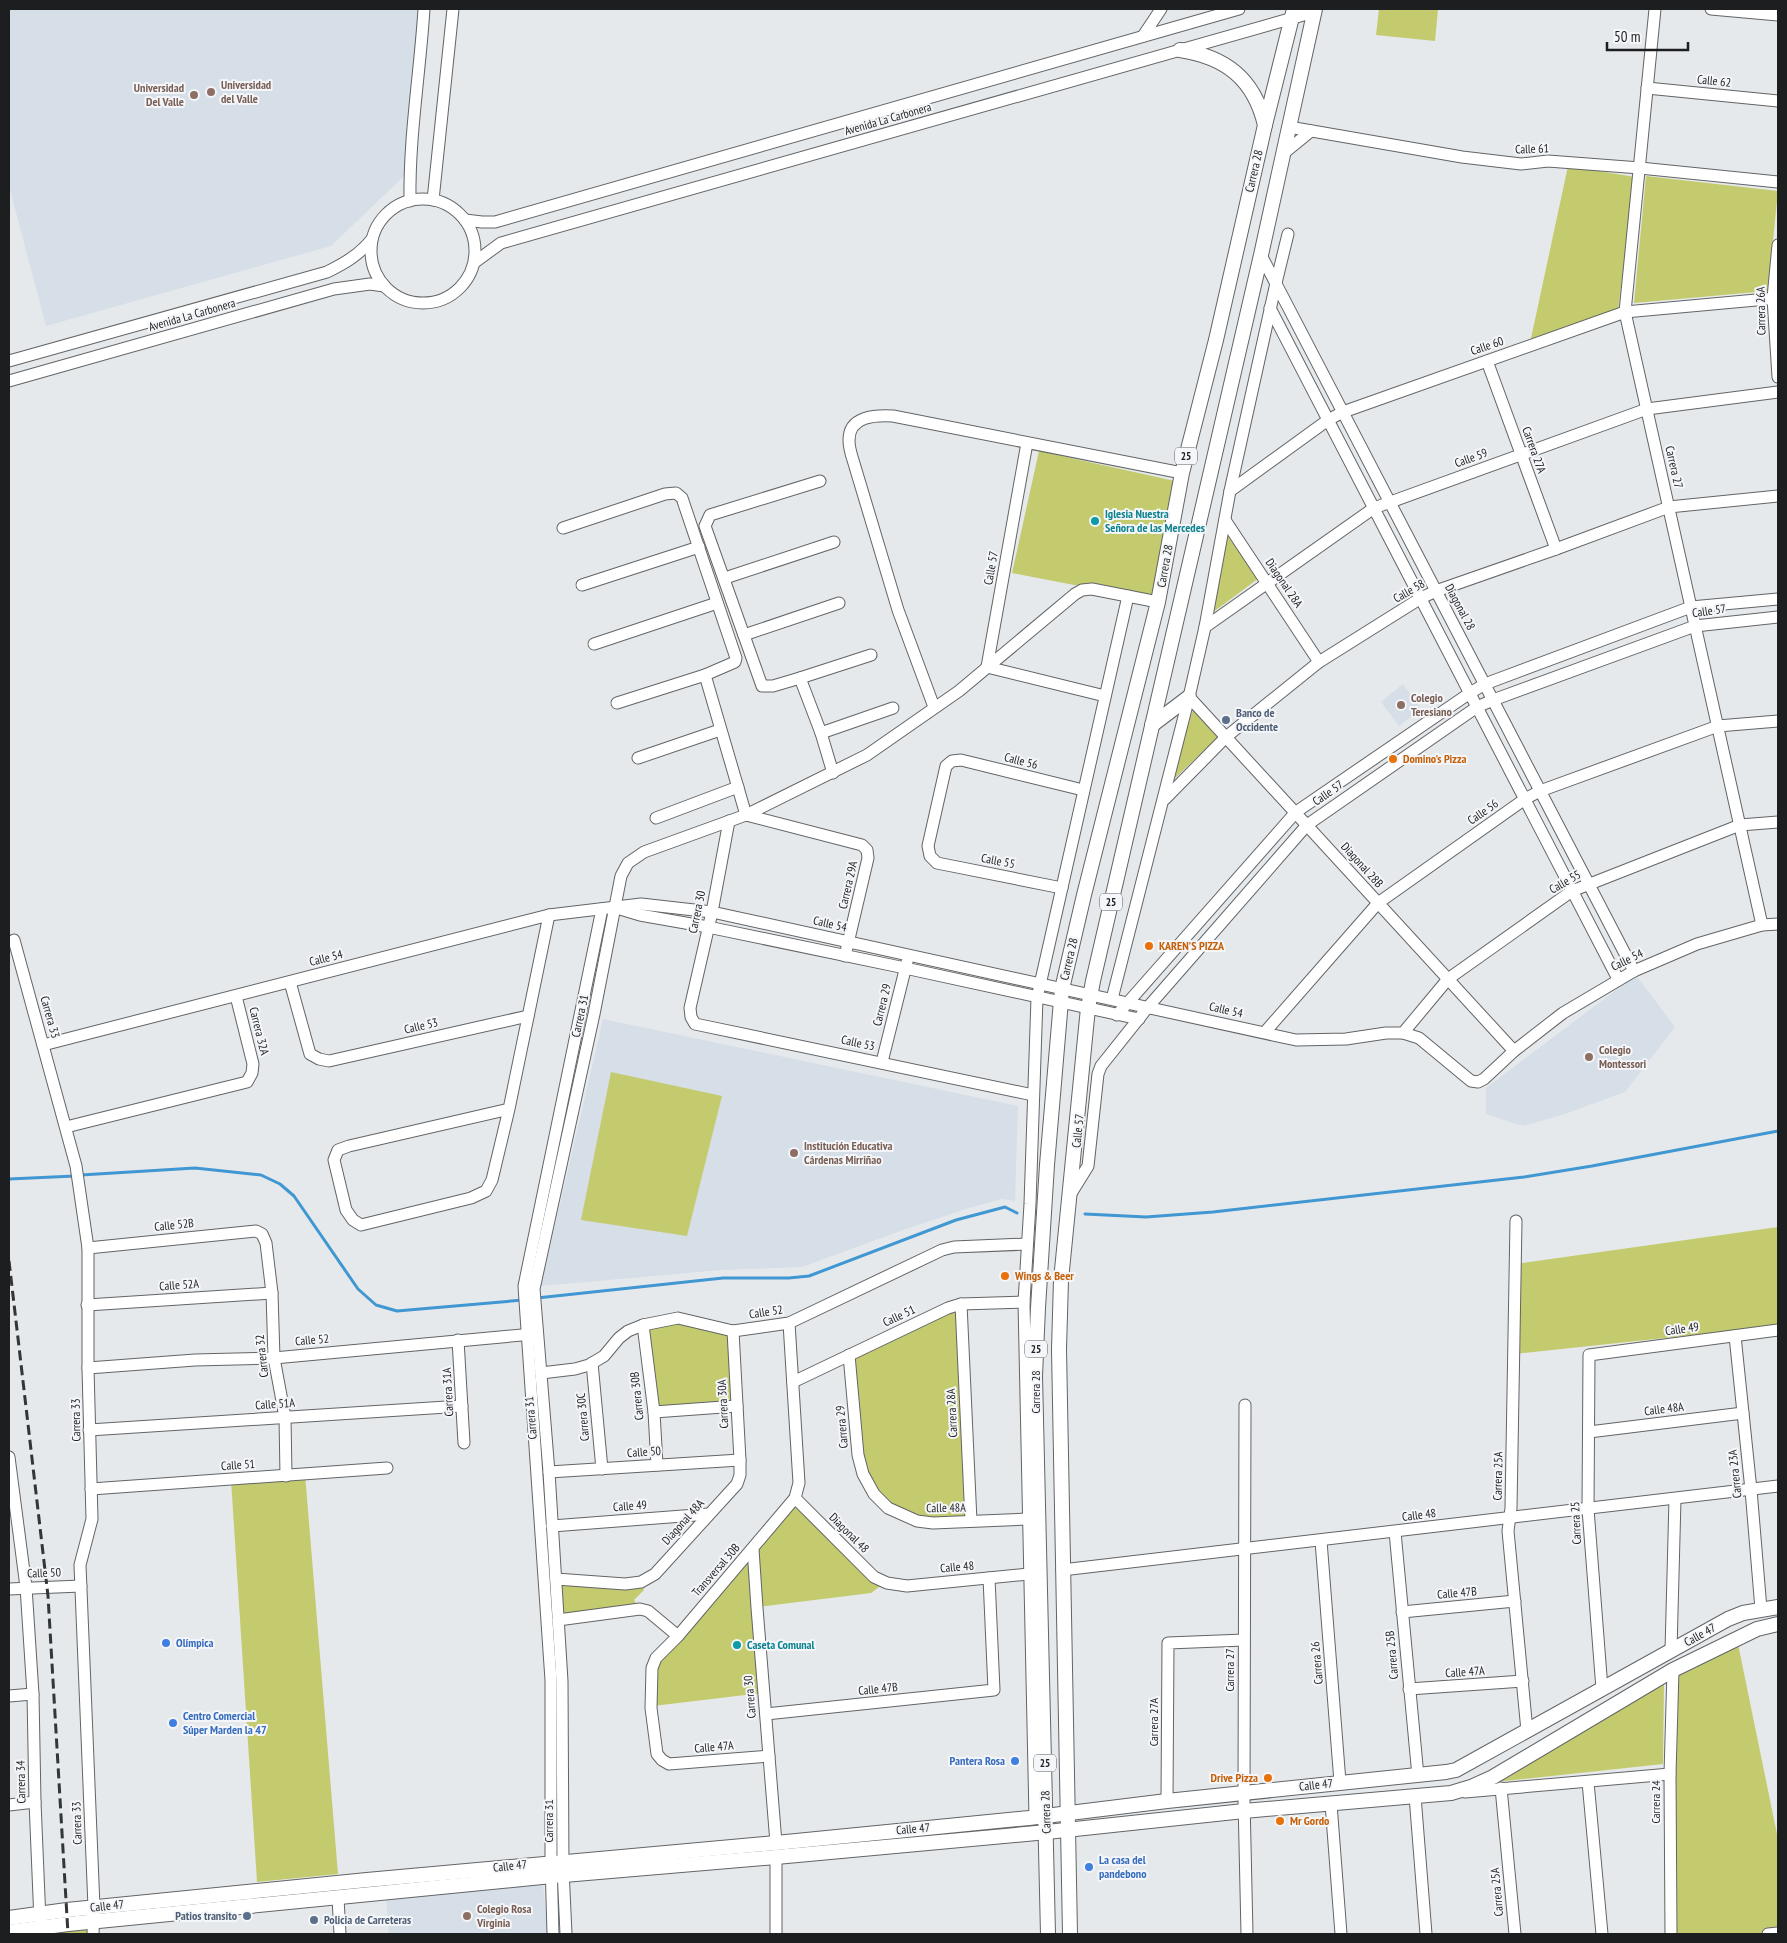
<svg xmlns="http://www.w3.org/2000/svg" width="1787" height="1943" font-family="'PT Sans Narrow',sans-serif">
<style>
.built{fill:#d6dee7}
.green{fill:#c4cb6e}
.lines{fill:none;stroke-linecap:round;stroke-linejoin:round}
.stream{stroke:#4097d2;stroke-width:3}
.minor-casing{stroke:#626466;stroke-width:13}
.major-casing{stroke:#626466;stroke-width:16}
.minor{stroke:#fff;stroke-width:11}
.major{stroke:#fff;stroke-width:14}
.rail{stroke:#333536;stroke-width:3;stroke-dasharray:10 5;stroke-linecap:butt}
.education-dot{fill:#8d6e63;stroke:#f4f6f9;stroke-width:2}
.culture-dot{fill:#0f9aa8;stroke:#f4f6f9;stroke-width:2}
.service-dot{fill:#5c6f8a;stroke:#f4f6f9;stroke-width:2}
.food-dot{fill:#e8710a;stroke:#f4f6f9;stroke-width:2}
.shop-dot{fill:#3f7fe0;stroke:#f4f6f9;stroke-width:2}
.labels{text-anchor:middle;stroke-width:4;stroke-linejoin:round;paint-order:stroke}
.shield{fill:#f4f6f9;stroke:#5e5f60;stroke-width:1}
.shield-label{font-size:11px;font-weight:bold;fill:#1d1e1f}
.street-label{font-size:12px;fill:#1d1e1f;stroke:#f4f6f9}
.education-label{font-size:12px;font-weight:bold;fill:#785e54;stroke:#f4f6f9;text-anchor:start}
.culture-label{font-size:12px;font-weight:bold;fill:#0d838f;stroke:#f4f6f9;text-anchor:start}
.service-label{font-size:12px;font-weight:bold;fill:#4e5e75;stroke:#f4f6f9;text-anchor:start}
.food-label{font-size:12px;font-weight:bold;fill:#c56008;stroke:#f4f6f9;text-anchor:start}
.shop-label{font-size:12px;font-weight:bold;fill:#366cbe;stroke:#f4f6f9;text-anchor:start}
</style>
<rect width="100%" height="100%" fill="#e6e9ec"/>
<!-- built -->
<g class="built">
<path d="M9 9H423L404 176 331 246 46 326 9 186Z"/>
<path d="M1403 684 1421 709 1399 726 1381 702Z"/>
<path d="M1636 975 1675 1027 1625 1092 1562 1115 1523 1126 1486 1114V1088Z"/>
<path d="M603 1019 1018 1106 1015 1201 1002 1199 969 1208 903 1230 802 1267 721 1270 541 1286Z"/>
<path d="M543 1885 548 1934H389L386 1897Z"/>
</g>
<!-- green -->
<g class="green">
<path d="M1379 9H1438L1435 41 1376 35Z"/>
<path d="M1568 166 1635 177 1618 310 1530 343Z"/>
<path d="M1646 176 1778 191 1768 291 1634 303Z"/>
<path d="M1039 451 1175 481 1154 596 1093 585H1074L1012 573Z"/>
<path d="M1227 535 1259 578 1212 613Z"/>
<path d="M1193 709 1218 737 1171 782Z"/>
<path d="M611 1072 722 1096 687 1236 581 1220Z"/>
<path d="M1778 1227V1326L1514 1354 1515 1264Z"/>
<path d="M961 1304 971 1521 933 1523 888 1508 863 1474 849 1355Z"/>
<path d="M678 1318 733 1331 737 1406 654 1411 643 1325Z"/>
<path d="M305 1474 338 1874 257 1882 231 1480Z"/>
<path d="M796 1501 883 1584 871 1593 758 1607 754 1549Z"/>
<path d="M752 1551 762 1693 653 1706 655 1673 666 1650Z"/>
<path d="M556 1579 641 1582 644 1590 634 1600 640 1609 558 1620Z"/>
<path d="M1737 1639 1778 1839V1933L1671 1934 1673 1670Z"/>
<path d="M1664 1684 1663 1764 1495 1782Z"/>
<path d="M94 1922 93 1934H41Z"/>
</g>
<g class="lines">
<!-- stream -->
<g class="stream">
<path d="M81 1175 195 1168 261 1175 280 1184 294 1196 358 1289 376 1305 397 1311 523 1300"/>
<path d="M9 1179 75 1176"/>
<path d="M1085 1214 1146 1217 1213 1212 1524 1177 1592 1166 1778 1131"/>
<path d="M537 1298 723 1278H789L809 1276 956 1220 1005 1207 1017 1213"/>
</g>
<!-- minor casing -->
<g class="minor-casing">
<g id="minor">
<path d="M1655 9 1625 312 1762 925"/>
<path d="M1711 9 1778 15"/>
<path d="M1143 36 1161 9"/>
<path d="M1647 88 1778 101"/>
<path d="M1289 127 1462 157 1521 164 1548 161 1640 168 1778 182"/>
<path d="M1284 153 1311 131"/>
<circle cx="423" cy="251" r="52"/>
<path d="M433 200 453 9"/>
<path d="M410 201C409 136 420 73 424 9"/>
<path d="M465 220 482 222H495L1239 9"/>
<path d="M1778 245 1773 298 1778 377"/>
<path d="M1261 255 1634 971"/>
<path d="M475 262 501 243 1314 12"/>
<path d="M1270 308 1618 979"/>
<path d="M9 361 327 272C345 263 359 255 372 239"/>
<path d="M1487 361 1556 549"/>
<path d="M9 381 334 289 370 284 384 286"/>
<path d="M1027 443 987 667 1105 696"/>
<path d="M820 481 710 515 705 526 762 686H773L800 678 821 733 833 773"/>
<path d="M1230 491 1328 420 1343 412 1625 312 1778 298"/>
<path d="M1225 520 1319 662"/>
<path d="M563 528 665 494 676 493 682 498 736 658 735 662 705 675 746 815 862 845 867 850 868 858 845 956"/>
<path d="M725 578 834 542"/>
<path d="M582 585 699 547"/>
<path d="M1205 627 1374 508 1647 409 1778 392"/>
<path d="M744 635 839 603"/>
<path d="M594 644 717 603"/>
<path d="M800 678 871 655"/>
<path d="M1189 697 1514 1051"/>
<path d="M617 703 705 675"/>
<path d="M934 707 898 610 853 460C851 454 849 446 849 440 849 416 875 415 893 416L1182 473"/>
<path d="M821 733 893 708"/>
<path d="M638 758 720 730"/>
<path d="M1165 799 1226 737 1319 662 1421 598 1436 591 1556 549 1669 507 1778 496"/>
<path d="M656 818 738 787"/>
<path d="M729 821 712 912 690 1008 691 1017 695 1024 1033 1095"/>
<path d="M1062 888 937 863 930 856 928 846 946 766 952 761 961 760 1083 790"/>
<path d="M620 909 640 915 708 927 905 968 1139 1019"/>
<path d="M14 940 76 1166 88 1248V1368L92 1519 80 1565 94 1907 93 1934"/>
<path d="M290 982 310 1054 319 1059 329 1061 528 1016"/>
<path d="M1112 999 1189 697 1205 627 1230 491 1276 283 1288 234"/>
<path d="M1117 1015 1296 812 1470 693 1485 684 1691 607 1778 599"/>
<path d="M1265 1032 1378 903 1525 799 1540 791 1718 726 1778 721"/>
<path d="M1403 1033 1448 979 1572 891 1740 825 1778 822"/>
<path d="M43 1045 549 915 641 904 712 912 1296 1040 1346 1039 1386 1033H1403L1419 1038 1471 1081 1478 1082 1484 1079 1514 1051 1563 1013 1634 971 1697 944 1762 925 1778 924"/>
<path d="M882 1062 907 962"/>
<path d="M509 1109 349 1146 338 1150 334 1160 346 1210 353 1220 361 1225 471 1198 486 1191 492 1180 509 1109 549 915"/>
<path d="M66 1127 247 1082 252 1073 253 1064 236 996"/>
<path d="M1070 1195 1088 1166 1098 1074 1101 1066 1148 1007 1307 825 1477 707 1493 700 1695 626 1778 617"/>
<path d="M1516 1221 1511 1508 1508 1531 1527 1731"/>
<path d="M88 1248 256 1231 262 1234 266 1243 272 1293 274 1358 285 1417 286 1476"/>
<path d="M961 1304 971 1521"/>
<path d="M87 1305 272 1293"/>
<path d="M643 1325 654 1412 657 1465"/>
<path d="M1735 1336 1751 1490 1761 1609"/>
<path d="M458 1340 464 1443"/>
<path d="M849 1355 858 1455 863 1474 874 1494 888 1508 917 1521 933 1523 1027 1519"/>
<path d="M592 1363 602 1469"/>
<path d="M88 1368 195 1360 274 1358 533 1334"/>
<path d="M541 1373 575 1369 589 1365 604 1356 619 1338 628 1331 643 1325 678 1318 733 1331 789 1323 942 1250 954 1247 1027 1244"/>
<path d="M793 1382 948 1308 961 1304 1024 1302"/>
<path d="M1245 1405 1244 1800 1247 1934"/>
<path d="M654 1412 737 1406"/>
<path d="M89 1430 462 1406"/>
<path d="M1589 1432 1743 1413"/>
<path d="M9 1457 26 1587 33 1694 35 1802 40 1921"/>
<path d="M549 1472 740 1460"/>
<path d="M91 1489 387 1468"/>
<path d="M795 1498 874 1577 887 1583 907 1586 1029 1574"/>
<path d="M552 1526 709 1514"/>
<path d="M1395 1532 1418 1776"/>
<path d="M1321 1541 1340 1782"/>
<path d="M753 1549 757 1608 776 1843"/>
<path d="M1062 1570 1778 1486"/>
<path d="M556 1579 625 1584 641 1582 655 1574 737 1484 740 1475V1460L733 1331"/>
<path d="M9 1589 81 1586"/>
<path d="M1402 1612 1515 1601"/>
<path d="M558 1620 640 1609 648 1611 678 1636"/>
<path d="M1671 1651 1675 1499"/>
<path d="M1409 1689 1523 1681"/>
<path d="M1602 1689 1588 1509 1589 1355 1778 1330"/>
<path d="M9 1696 33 1694"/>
<path d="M766 1714 994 1690 989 1578"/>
<path d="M769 1756 669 1764 662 1760 657 1754 651 1708 652 1668 656 1658 678 1636 795 1498 799 1483 789 1323"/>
<path d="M1588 1782 1602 1934"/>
<path d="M1501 1788 1515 1934"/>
<path d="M1465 1792 1670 1774"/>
<path d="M1415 1796 1426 1934"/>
<path d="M1167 1801 1168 1643 1244 1640"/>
<path d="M1331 1804 1341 1934"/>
<path d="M9 1805 35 1802"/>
<path d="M1035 1818 1024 1302 1030 1204 1037 998 1128 596"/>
<path d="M776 1857V1934"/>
<path d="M338 1898 340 1934"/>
<path d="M553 1934 551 1862V1680L524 1286 602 909"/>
<path d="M566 1934 563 1869 562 1681 549 1472 534 1289 594 1014 621 876 628 863 644 852 746 815 867 755 959 691 1075 594 1082 590 1092 589 1158 602"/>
<path d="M1671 1934 1670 1774 1673 1670"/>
<path d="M1768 1934 1778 1933"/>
</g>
</g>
<!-- major casing -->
<g class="major-casing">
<g id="major">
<path d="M1180 50C1226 57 1254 79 1265 125"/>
<path d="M1152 725 1189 697"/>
<path d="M9 1918 67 1910 367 1880 776 1843 1029 1818 1167 1801 1446 1772 1456 1770 1728 1619 1743 1613 1778 1607"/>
<path d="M9 1932 68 1924 552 1876 776 1857 1047 1832 1244 1811 1451 1793 1471 1787 1493 1777 1673 1670 1757 1629 1778 1624"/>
<path d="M1048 1934 1035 1376 1038 1308 1047 1165 1062 989 1084 895 1158 602 1182 473 1216 340 1265 125 1294 9"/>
<path d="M1070 1934 1059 1349 1061 1280 1088 1008 1093 981 1261 255 1315 9"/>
</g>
</g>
<!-- minor -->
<use href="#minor" class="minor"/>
<!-- major -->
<use href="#major" class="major"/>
<!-- rail -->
<path class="rail" d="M9 1261 48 1596 68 1934"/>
</g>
<!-- markers -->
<g class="education-dot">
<circle cx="211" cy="92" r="5"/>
<circle cx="194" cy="95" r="5"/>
<circle cx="1401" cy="705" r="5"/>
<circle cx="1589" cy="1057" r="5"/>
<circle cx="794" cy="1153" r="5"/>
<circle cx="467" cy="1916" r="5"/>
</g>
<g class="culture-dot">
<circle cx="1095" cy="521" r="5"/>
<circle cx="737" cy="1645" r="5"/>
</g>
<g class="service-dot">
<circle cx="1226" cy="720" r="5"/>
<circle cx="247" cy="1916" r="5"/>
<circle cx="314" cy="1920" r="5"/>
</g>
<g class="food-dot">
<circle cx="1393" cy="759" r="5"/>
<circle cx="1149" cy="946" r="5"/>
<circle cx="1005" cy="1276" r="5"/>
<circle cx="1268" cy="1778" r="5"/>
<circle cx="1280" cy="1821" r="5"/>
</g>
<g class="shop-dot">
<circle cx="166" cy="1643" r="5"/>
<circle cx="173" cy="1723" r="5"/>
<circle cx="1015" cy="1761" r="5"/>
<circle cx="1089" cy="1867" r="5"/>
</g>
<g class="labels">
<!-- shield labels -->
<g class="shield">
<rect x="1175" y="447.5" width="22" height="17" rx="4"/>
<rect x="1100" y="893.5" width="22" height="17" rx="4"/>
<rect x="1025" y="1340.5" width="22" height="17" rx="4"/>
<rect x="1034" y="1754.5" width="22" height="17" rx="4"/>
</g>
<g class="shield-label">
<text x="1186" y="460">25</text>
<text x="1111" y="906">25</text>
<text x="1036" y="1353">25</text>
<text x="1045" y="1767">25</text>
</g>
<!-- street labels -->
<g class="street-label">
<text transform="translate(1714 81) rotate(6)" y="4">Calle 62</text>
<text transform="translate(888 119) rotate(-16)" y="4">Avenida La Carbonera</text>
<text transform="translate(1532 149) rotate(-2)" y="4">Calle 61</text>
<text transform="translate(1254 171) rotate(-77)" y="4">Carrera 28</text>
<text transform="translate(1761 311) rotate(-91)" y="4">Carrera 26A</text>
<text transform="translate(192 315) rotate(-16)" y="4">Avenida La Carbonera</text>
<text transform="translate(1487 346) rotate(-19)" y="4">Calle 60</text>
<text transform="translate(1534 450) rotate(70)" y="4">Carrera 27A</text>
<text transform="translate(1471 458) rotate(-20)" y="4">Calle 59</text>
<text transform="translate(1674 467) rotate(77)" y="4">Carrera 27</text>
<text transform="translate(1165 566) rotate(-80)" y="4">Carrera 28</text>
<text transform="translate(991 568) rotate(-80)" y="4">Calle 57</text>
<text transform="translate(1284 583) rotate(56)" y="4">Diagonal 28A</text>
<text transform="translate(1409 591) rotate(-30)" y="4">Calle 58</text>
<text transform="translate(1460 607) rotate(62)" y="4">Diagonal 28</text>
<text transform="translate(1709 611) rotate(-8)" y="4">Calle 57</text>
<text transform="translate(1021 761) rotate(14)" y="4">Calle 56</text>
<text transform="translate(1328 793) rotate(-35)" y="4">Calle 57</text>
<text transform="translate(1483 812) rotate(-35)" y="4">Calle 56</text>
<text transform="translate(998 861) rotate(11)" y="4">Calle 55</text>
<text transform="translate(1362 865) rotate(48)" y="4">Diagonal 28B</text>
<text transform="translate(1565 882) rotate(-30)" y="4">Calle 55</text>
<text transform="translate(848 885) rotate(-77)" y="4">Carrera 29A</text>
<text transform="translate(697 912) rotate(-78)" y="4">Carrera 30</text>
<text transform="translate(830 924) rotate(13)" y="4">Calle 54</text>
<text transform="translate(326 958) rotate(-14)" y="4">Calle 54</text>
<text transform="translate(1069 959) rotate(-77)" y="4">Carrera 28</text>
<text transform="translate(1627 960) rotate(-26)" y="4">Calle 54</text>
<text transform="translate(882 1005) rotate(-76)" y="4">Carrera 29</text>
<text transform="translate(1226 1010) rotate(13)" y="4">Calle 54</text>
<text transform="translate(580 1016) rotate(-78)" y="4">Carrera 31</text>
<text transform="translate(50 1017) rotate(74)" y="4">Carrera 33</text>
<text transform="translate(421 1026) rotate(-13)" y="4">Calle 53</text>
<text transform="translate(259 1031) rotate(76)" y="4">Carrera 32A</text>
<text transform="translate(858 1043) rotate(12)" y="4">Calle 53</text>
<text transform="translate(1078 1131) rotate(-84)" y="4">Calle 57</text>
<text transform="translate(174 1225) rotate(-6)" y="4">Calle 52B</text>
<text transform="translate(179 1285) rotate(-4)" y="4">Calle 52A</text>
<text transform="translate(766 1312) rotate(-9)" y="4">Calle 52</text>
<text transform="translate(899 1316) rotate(-25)" y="4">Calle 51</text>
<text transform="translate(1682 1329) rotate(-8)" y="4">Calle 49</text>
<text transform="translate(312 1340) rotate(-5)" y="4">Calle 52</text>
<text transform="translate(262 1356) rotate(-96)" y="4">Carrera 32</text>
<text transform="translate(448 1392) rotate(-93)" y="4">Carrera 31A</text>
<text transform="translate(1036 1392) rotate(-90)" y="4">Carrera 28</text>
<text transform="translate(637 1396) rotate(-96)" y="4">Carrera 30B</text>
<text transform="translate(275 1404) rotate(-4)" y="4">Calle 51A</text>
<text transform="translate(723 1404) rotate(-93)" y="4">Carrera 30A</text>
<text transform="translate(1664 1409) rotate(-7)" y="4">Calle 48A</text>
<text transform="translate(952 1413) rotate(-93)" y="4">Carrera 28A</text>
<text transform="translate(583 1417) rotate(-95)" y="4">Carrera 30C</text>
<text transform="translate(531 1418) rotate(-95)" y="4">Carrera 31</text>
<text transform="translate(76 1420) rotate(-91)" y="4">Carrera 33</text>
<text transform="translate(842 1427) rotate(-95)" y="4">Carrera 29</text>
<text transform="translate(644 1452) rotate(-4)" y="4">Calle 50</text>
<text transform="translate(238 1465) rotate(-4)" y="4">Calle 51</text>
<text transform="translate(1735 1474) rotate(-96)" y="4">Carrera 23A</text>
<text transform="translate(1498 1476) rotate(-89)" y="4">Carrera 25A</text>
<text transform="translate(630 1506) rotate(-4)" y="4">Calle 49</text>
<text transform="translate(946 1508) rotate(-1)" y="4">Calle 48A</text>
<text transform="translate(1419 1515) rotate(-7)" y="4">Calle 48</text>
<text transform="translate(683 1522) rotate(-48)" y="4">Diagonal 48A</text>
<text transform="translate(1576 1523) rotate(-93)" y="4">Carrera 25</text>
<text transform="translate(849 1533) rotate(45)" y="4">Diagonal 48</text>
<text transform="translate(957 1567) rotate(-5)" y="4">Calle 48</text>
<text transform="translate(716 1570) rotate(-49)" y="4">Transversal 30B</text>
<text transform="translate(44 1573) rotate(-2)" y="4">Calle 50</text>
<text transform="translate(1457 1593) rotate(-5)" y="4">Calle 47B</text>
<text transform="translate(1700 1635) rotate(-29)" y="4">Calle 47</text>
<text transform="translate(1392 1655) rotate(-95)" y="4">Carrera 25B</text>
<text transform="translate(1317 1663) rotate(-95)" y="4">Carrera 26</text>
<text transform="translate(1230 1670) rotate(-90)" y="4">Carrera 27</text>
<text transform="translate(1465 1672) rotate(-4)" y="4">Calle 47A</text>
<text transform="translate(878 1689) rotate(-6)" y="4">Calle 47B</text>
<text transform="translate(750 1697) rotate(-95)" y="4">Carrera 30</text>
<text transform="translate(1154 1722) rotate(-90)" y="4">Carrera 27A</text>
<text transform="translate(714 1747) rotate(-5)" y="4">Calle 47A</text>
<text transform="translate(21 1782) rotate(-91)" y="4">Carrera 34</text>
<text transform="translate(1316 1785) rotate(-6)" y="4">Calle 47</text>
<text transform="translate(1656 1802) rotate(-90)" y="4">Carrera 24</text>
<text transform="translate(1046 1812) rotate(-92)" y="4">Carrera 28</text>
<text transform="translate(549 1821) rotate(-90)" y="4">Carrera 31</text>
<text transform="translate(77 1823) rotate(-92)" y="4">Carrera 33</text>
<text transform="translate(913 1829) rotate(-5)" y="4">Calle 47</text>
<text transform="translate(510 1866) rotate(-6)" y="4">Calle 47</text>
<text transform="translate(1497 1892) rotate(-95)" y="4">Carrera 25A</text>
<text transform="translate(107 1906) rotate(-6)" y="4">Calle 47</text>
</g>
<!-- education labels -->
<g class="education-label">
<text x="221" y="89">Universidad<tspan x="221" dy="14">del Valle</tspan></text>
<text x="184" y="92" text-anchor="end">Universidad<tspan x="184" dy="14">Del Valle</tspan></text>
<text x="1411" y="702">Colegio<tspan x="1411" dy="14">Teresiano</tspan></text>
<text x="1599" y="1054">Colegio<tspan x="1599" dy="14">Montessori</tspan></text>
<text x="804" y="1150">Institución Educativa<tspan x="804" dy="14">Cárdenas Mirriñao</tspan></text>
<text x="477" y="1913">Colegio Rosa<tspan x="477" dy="14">Virginia</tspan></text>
</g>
<!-- culture labels -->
<g class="culture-label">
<text x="1105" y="518">Iglesia Nuestra<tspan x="1105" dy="14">Señora de las Mercedes</tspan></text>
<text x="747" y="1649">Caseta Comunal</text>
</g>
<!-- service labels -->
<g class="service-label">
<text x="1236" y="717">Banco de<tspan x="1236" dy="14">Occidente</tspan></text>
<text x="237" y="1920" text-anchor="end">Patios transito</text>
<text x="324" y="1924">Policia de Carreteras</text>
</g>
<!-- food labels -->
<g class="food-label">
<text x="1403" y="763">Domino's Pizza</text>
<text x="1159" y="950">KAREN'S PIZZA</text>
<text x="1015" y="1280">Wings &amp; Beer</text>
<text x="1258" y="1782" text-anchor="end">Drive Pizza</text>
<text x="1290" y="1825">Mr Gordo</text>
</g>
<!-- shop labels -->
<g class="shop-label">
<text x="176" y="1647">Olímpica</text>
<text x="183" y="1720">Centro Comercial<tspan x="183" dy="14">Súper Marden la 47</tspan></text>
<text x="1005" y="1765" text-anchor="end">Pantera Rosa</text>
<text x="1099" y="1864">La casa del<tspan x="1099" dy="14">pandebono</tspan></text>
</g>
</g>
<!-- border -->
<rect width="1787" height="1943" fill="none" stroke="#1d1e1f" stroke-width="20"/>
<!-- scale -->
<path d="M1607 42v8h81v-8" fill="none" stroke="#1d1e1f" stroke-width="2.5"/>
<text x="1614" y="42" font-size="15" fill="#1d1e1f" stroke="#f4f6f9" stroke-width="4" paint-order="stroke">50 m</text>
</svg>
